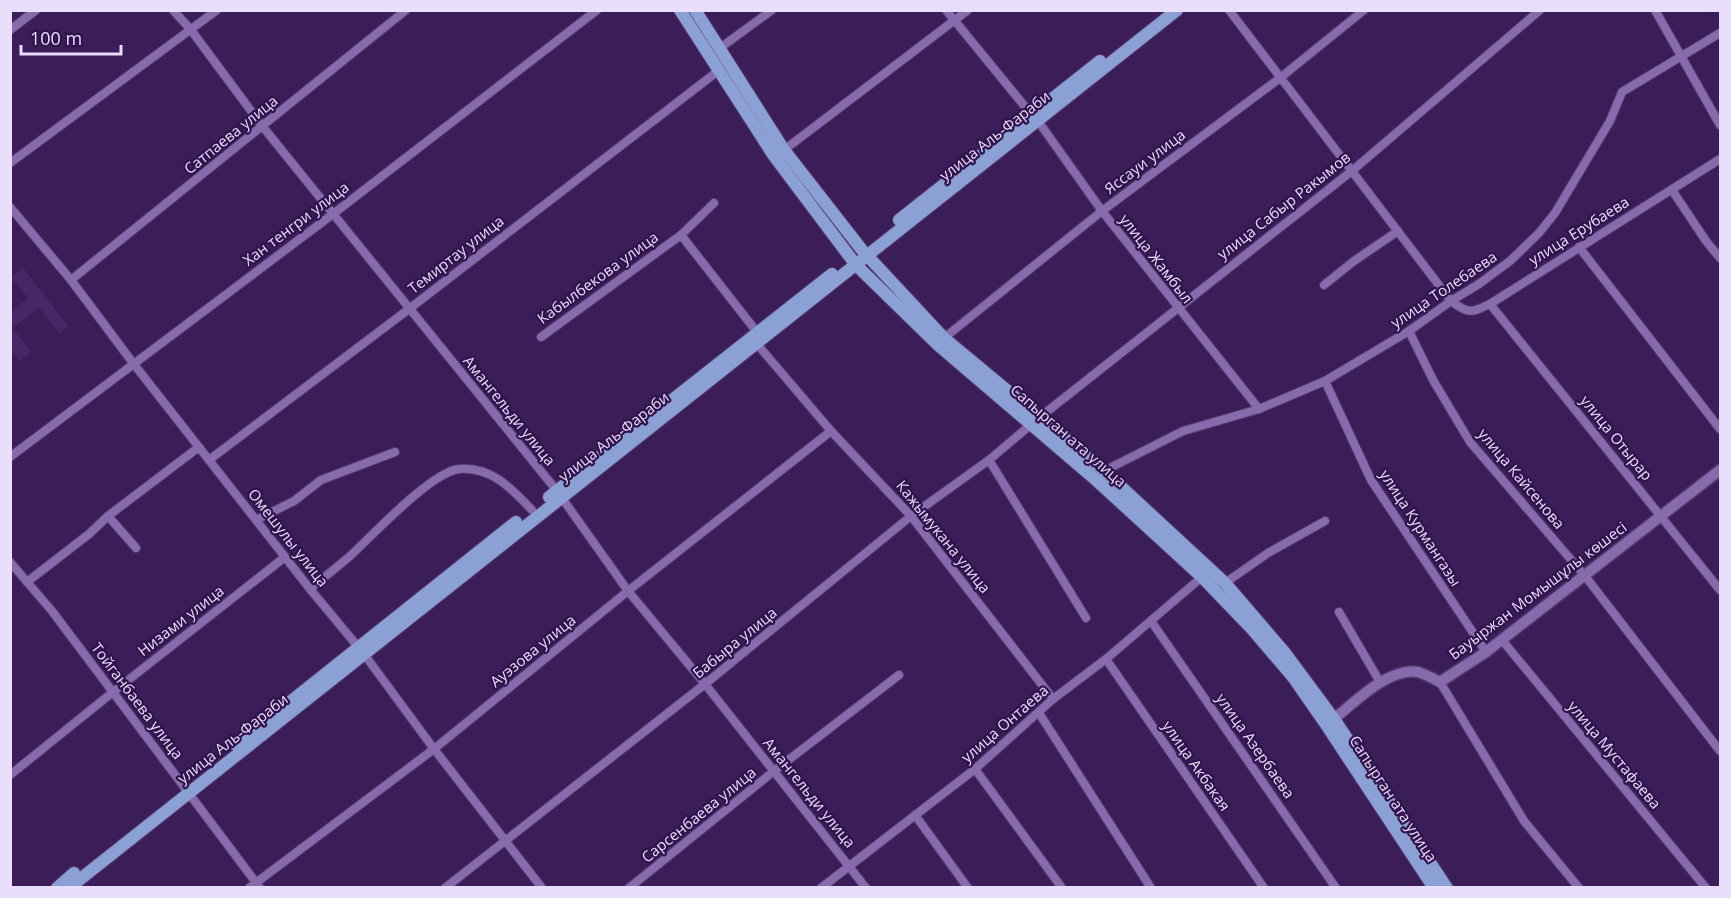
<svg xmlns="http://www.w3.org/2000/svg" width="1731" height="898" font-family="'Open Sans',sans-serif">
<style>
.built{fill:#462767}
.lines{fill:none;stroke-linecap:round;stroke-linejoin:round}
.street-casing{stroke:#563b6e;stroke-width:10}
.secondary-casing{stroke:#563b6e;stroke-width:13}
.primary-casing{stroke:#563b6e;stroke-width:14}
.street{stroke:#876bac;stroke-width:8}
.secondary{stroke:#876bac;stroke-width:10}
.primary{stroke:#8ba0d4;stroke-width:12}
.labels{text-anchor:middle;stroke-width:4.5;stroke-linejoin:round;paint-order:stroke}
.street-label{font-size:15px;fill:#e9defb;stroke:#31134d}
</style>
<rect width="100%" height="100%" fill="#3b1e58"/>
<!-- built -->
<path class="built" d="M23 268 68 326 59 333 39 307 13 328 31 352 20 361 11 349V312L28 298 11 277Z"/>
<g class="lines">
<!-- street casing -->
<g class="street-casing">
<g id="street">
<path d="M173 10 191 30 263 127 557 491 628 591 705 684 866 888"/>
<path d="M946 10 1031 114"/>
<path d="M1229 10 1451 301C1468 314 1471 313 1490 304L1720 159"/>
<path d="M1655 10 1720 125"/>
<path d="M10 30 36 10"/>
<path d="M720 48 772 10"/>
<path d="M1038 121 1102 211 1259 409"/>
<path d="M784 150 968 10"/>
<path d="M10 163 217 10"/>
<path d="M1672 190 1706 241 1720 258"/>
<path d="M10 207 71 280 133 363 310 589 364 654 434 749 542 888"/>
<path d="M681 235 714 203"/>
<path d="M1579 247 1720 429"/>
<path d="M71 280 406 10"/>
<path d="M1324 285 1354 261 1398 231"/>
<path d="M1490 304 1720 590"/>
<path d="M1409 331 1433 380 1470 442 1585 576 1720 751"/>
<path d="M541 337 681 235 760 336"/>
<path d="M944 338 1102 211 1280 78 1364 10"/>
<path d="M757 344 831 431 911 516 1053 699"/>
<path d="M1325 381 1371 480 1486 652"/>
<path d="M10 457 333 214 597 10"/>
<path d="M209 460 409 309 718 71"/>
<path d="M989 460 1086 618"/>
<path d="M1104 471 1183 431 1259 409 1325 381 1409 331 1451 301 1479 284 1510 261 1539 233 1555 213 1610 121 1622 92 1720 33"/>
<path d="M108 516 136 548"/>
<path d="M256 520 294 501 321 480 395 452"/>
<path d="M10 562 52 611 260 888"/>
<path d="M27 582 89 534 108 516 199 447"/>
<path d="M1225 583 1268 553 1325 521"/>
<path d="M310 589C323 578 336 568 349 557 371 537 431 472 459 469 491 466 512 489 532 510"/>
<path d="M1339 612 1380 682"/>
<path d="M1151 621 1336 888"/>
<path d="M1502 640 1706 888"/>
<path d="M1106 659 1264 888"/>
<path d="M1440 682 1524 821 1579 888"/>
<path d="M1039 713 1151 888"/>
<path d="M975 769 1062 888"/>
<path d="M10 775 113 692 285 557"/>
<path d="M915 815 968 888"/>
<path d="M249 888 434 749 628 591 831 431"/>
<path d="M445 888 705 684 911 516 989 460 1040 417 1353 170 1540 10"/>
<path d="M629 888 774 771 899 675"/>
<path d="M821 888 975 769 1053 699 1106 659 1202 577"/>
</g>
</g>
<!-- secondary casing -->
<g class="secondary-casing">
<path id="secondary" d="M1334 719C1355 702 1389 667 1418 672 1425 674 1434 679 1440 682L1486 652 1720 470"/>
</g>
<!-- primary casing -->
<g class="primary-casing">
<g id="primary">
<path d="M680 10 774 156 856 265 938 345 1096 480 1202 577 1252 629 1293 677 1325 723 1434 888"/>
<path d="M695 10 784 150 862 250 944 338 1104 471 1225 583 1285 653 1334 719 1447 888"/>
<path d="M899 220 1100 61"/>
<path d="M549 497 832 274"/>
<path d="M236 745 516 522"/>
<path d="M57 888 74 873"/>
<path d="M69 888 1177 10"/>
</g>
</g>
<!-- street -->
<use href="#street" class="street"/>
<!-- secondary -->
<use href="#secondary" class="secondary"/>
<!-- primary -->
<use href="#primary" class="primary"/>
</g>
<g class="labels">
<!-- street labels -->
<g class="street-label">
<text transform="translate(231 135) rotate(-39)" y="5">Сатпаева улица</text>
<text transform="translate(995 136) rotate(-38)" y="5">улица Аль-Фараби</text>
<text transform="translate(1145 162) rotate(-37)" y="5">Яссауи улица</text>
<text transform="translate(1284 206) rotate(-38)" y="5">улица Сабыр Ракымов</text>
<text transform="translate(296 224) rotate(-37)" y="5">Хан тенгри улица</text>
<text transform="translate(1579 231) rotate(-32)" y="5">улица Ерубаева</text>
<text transform="translate(456 255) rotate(-38)" y="5">Темиртау улица</text>
<text transform="translate(1156 259) rotate(52)" y="5">улица Жамбыл</text>
<text transform="translate(598 278) rotate(-36)" y="5">Кабылбекова улица</text>
<text transform="translate(1444 290) rotate(-34)" y="5">улица Толебаева</text>
<text transform="translate(509 411) rotate(51)" y="5">Амангельди улица</text>
<text transform="translate(1068 436) rotate(41)" y="5">Сапырган ата улица</text>
<text transform="translate(614 437) rotate(-38)" y="5">улица Аль-Фараби</text>
<text transform="translate(1616 438) rotate(51)" y="5">улица Отырар</text>
<text transform="translate(1521 479) rotate(50)" y="5">улица Кайсенова</text>
<text transform="translate(1420 528) rotate(57)" y="5">улица Курмангазы</text>
<text transform="translate(943 537) rotate(51)" y="5">Кажымукана улица</text>
<text transform="translate(288 538) rotate(52)" y="5">Омешулы улица</text>
<text transform="translate(1538 591) rotate(-37)" y="5">Бауыржан Момышұлы көшесі</text>
<text transform="translate(181 621) rotate(-38)" y="5">Низами улица</text>
<text transform="translate(735 643) rotate(-39)" y="5">Бабыра улица</text>
<text transform="translate(533 651) rotate(-39)" y="5">Ауэзова улица</text>
<text transform="translate(137 701) rotate(53)" y="5">Тойганбаева улица</text>
<text transform="translate(1005 724) rotate(-41)" y="5">улица Онтаева</text>
<text transform="translate(233 739) rotate(-38)" y="5">улица Аль-Фараби</text>
<text transform="translate(1255 746) rotate(55)" y="5">улица Азербаева</text>
<text transform="translate(1614 755) rotate(50)" y="5">улица Мустафаева</text>
<text transform="translate(1196 766) rotate(55)" y="5">улица Акбакая</text>
<text transform="translate(809 793) rotate(51)" y="5">Амангельди улица</text>
<text transform="translate(1393 799) rotate(57)" y="5">Сапырган ата улица</text>
<text transform="translate(699 815) rotate(-39)" y="5">Сарсенбаева улица</text>
</g>
</g>
<!-- border -->
<rect width="1731" height="898" fill="none" stroke="#e9defb" stroke-width="24"/>
<!-- scale -->
<path d="M21 45v9h100v-9" fill="none" stroke="#e9defb" stroke-width="3"/>
<text x="30" y="45" font-size="18" fill="#e9defb" stroke="#31134d" stroke-width="4.5" paint-order="stroke">100 m</text>
</svg>
